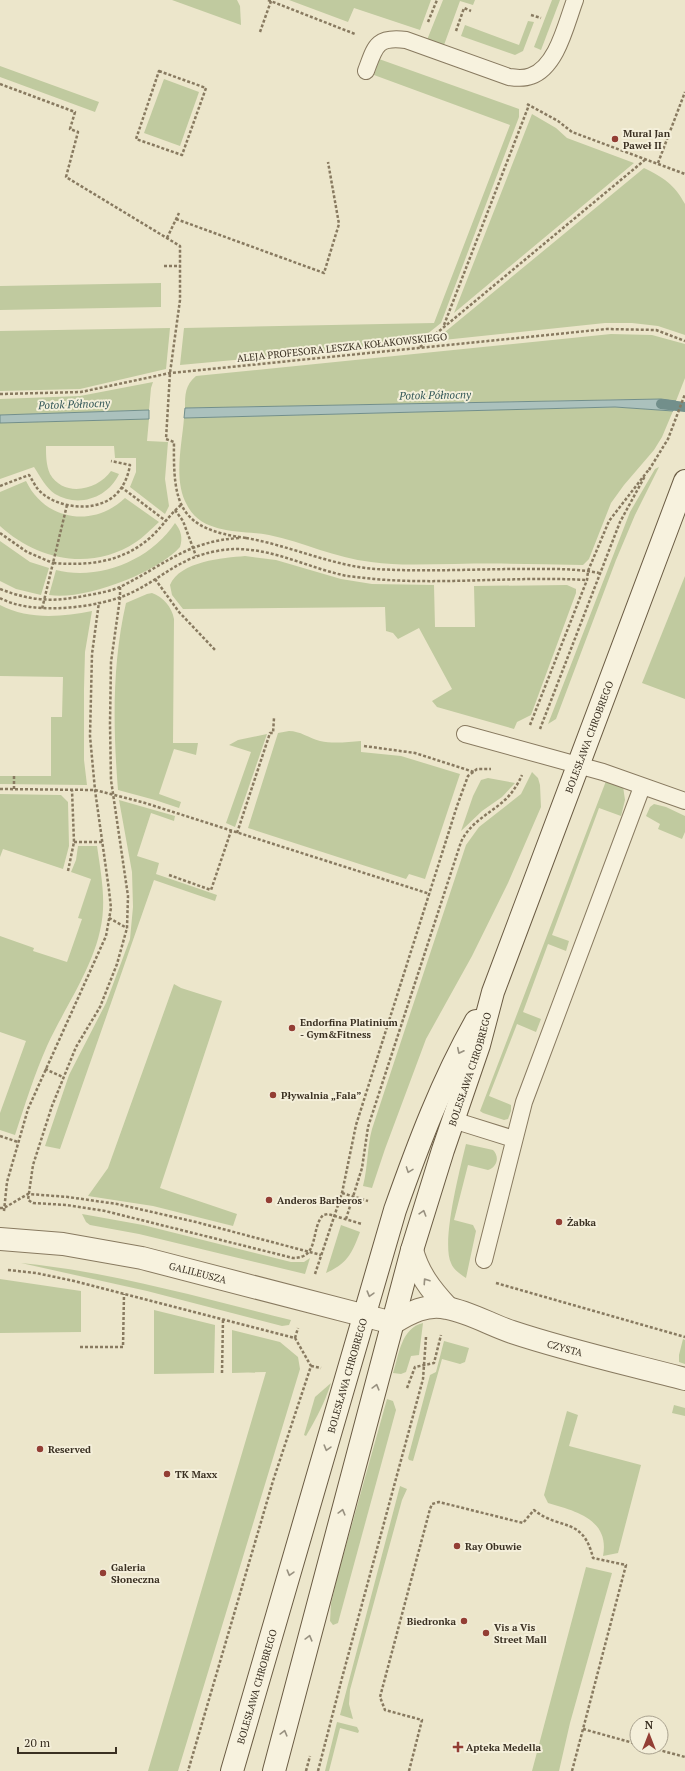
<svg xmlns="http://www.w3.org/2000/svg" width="685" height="1771" font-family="'PT Serif',serif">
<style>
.green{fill:#c0ca9f}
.water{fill:#abc1bd;stroke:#728f8b}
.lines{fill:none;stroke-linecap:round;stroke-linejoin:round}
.stream{stroke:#728f8b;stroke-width:10}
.lane-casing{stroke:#887a60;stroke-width:18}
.street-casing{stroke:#887a60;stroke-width:24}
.secondary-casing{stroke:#6a5b43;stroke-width:24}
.path{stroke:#887a60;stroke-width:2.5;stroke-dasharray:3 2;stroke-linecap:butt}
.lane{stroke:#f7f2de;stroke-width:16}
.street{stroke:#f7f2de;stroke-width:22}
.secondary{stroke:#f7f2de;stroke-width:22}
.oneway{stroke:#989180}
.poi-dot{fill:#933e34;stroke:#f4efda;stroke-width:1.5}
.labels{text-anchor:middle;stroke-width:4;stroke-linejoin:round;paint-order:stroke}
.poi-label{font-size:10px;font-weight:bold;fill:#3a3022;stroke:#f4efda;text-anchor:start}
.street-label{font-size:10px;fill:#3a3022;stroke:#f4efda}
.water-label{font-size:11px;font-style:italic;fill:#335758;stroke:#f4efda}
</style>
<rect width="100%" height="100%" fill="#ece6cb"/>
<!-- green -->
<g class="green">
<path d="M172 0H237L240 6 241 25Z"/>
<path d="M289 0H431L420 30 354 8 348 22Z"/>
<path d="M443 0H475L473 5 460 1 444 45 427 40Z"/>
<path d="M552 0H560L541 50 534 47Z"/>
<path d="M528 21 534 22 523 51 515 55 461 36 465 25 519 45Z"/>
<path d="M379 59 519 109V117L441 323 416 343 180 365 184 328 434 323 510 125 374 75Z"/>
<path d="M0 66 99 102 95 112 0 77Z"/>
<path d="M164 79 199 92 180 146 144 133Z"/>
<path d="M532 114 556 128 567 138 634 163 454 313Z"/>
<path d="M644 168C664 178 674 184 685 204V335L658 326 632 323H605L434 341Z"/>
<path d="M161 283V307L0 310V286Z"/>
<path d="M170 328 166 369 80 389 0 391V331Z"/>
<path d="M611 334 652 335 685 344V378L676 401 661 399 593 400 185 408C185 395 185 385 196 376Z"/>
<path d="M153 382 151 388 149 410 0 415V399L80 396Z"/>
<path d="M615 407 673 411 662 437 654 450 624 485 611 503 589 559 583 565C540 564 498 563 455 564 427 564 399 566 371 562 335 558 303 542 269 535 241 530 202 535 187 505 173 480 182 445 184 418Z"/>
<path d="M149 419 147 441 168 442 165 479 169 506 165 514 130 487 136 472V458H115L114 446H46C46 455 46 465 50 474 64 498 98 490 111 471L119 474C108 498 78 508 55 494 46 488 40 476 34 467L0 479V423Z"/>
<path d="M659 467 635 515 616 560 556 719 548 724 630 512 655 469Z"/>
<path d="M26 481C45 521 94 528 125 498L159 522C151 529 144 537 136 542 91 572 37 560 0 526V492Z"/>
<path d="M175 523C181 530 183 538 180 547 157 573 83 601 49 595L56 570C99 581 151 560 175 523Z"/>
<path d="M0 541 30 562 49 568 41 595 16 589 0 581Z"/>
<path d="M245 556 276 560 341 579 372 584 434 585 435 627H475L474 586 567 585 576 589V593L531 715 517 722 514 729 437 707 432 701 452 689 419 628 398 639 393 633 386 631 385 607 183 609 172 595 170 585C180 561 223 558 245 556Z"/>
<path d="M685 576V699L642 683Z"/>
<path d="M152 593C163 597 172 607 174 619L173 743H198L196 755 174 749 159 794 181 802 179 808 155 800 118 790C113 729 112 664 126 603L147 594Z"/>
<path d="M0 605C28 620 62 617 92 611L85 652 84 689V760L87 785 0 784V776H51V717H62L63 677 0 676Z"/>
<path d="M289 731C300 731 309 738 320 741 333 744 348 742 361 741V752L401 756 460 774 425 879 409 874 406 879 248 828 278 733Z"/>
<path d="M267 734 235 827 226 823 251 752 229 745 238 740Z"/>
<path d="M532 772 538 778 540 785 541 807 508 883 472 956 426 1039 385 1149 372 1188 363 1186C368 1167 367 1147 372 1129L466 845 479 827 521 794Z"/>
<path d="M488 778 515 783 502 797 482 811 461 831 473 796 481 780Z"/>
<path d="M606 781 623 786 625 800 621 816 599 808 552 935 569 941 566 951 548 944 523 1012 541 1019 536 1032 517 1024 489 1096 511 1105V1111L508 1119 504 1120 483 1113 480 1111Z"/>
<path d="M0 794 61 795 68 802 69 846 63 869 3 849 0 857Z"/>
<path d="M119 800 175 816 174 821 151 813 137 856 159 863 156 874 217 895 215 901 154 880 60 1149 45 1146 69 1075 106 1003 130 939 133 907 132 872Z"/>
<path d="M654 804 666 807 685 816V832L682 839 658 829 660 824 646 816 650 807Z"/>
<path d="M78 846H97C100 867 104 888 103 909 101 958 66 1004 47 1046 34 1075 25 1105 15 1135L0 1130V1113L26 1041 0 1032V936L34 948 33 951 67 962 82 919 78 918 91 879 71 872 76 860Z"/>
<path d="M174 984 181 988 222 1001 160 1188 237 1214 233 1226 153 1206 88 1196 108 1168Z"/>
<path d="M466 1144 493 1150C500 1157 497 1167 488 1170L468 1165 454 1220 473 1225 476 1231 466 1278C460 1274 453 1269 451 1263 441 1242 460 1169 466 1144Z"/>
<path d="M82 1214 143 1225 291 1262H304L310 1258 305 1274 139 1234 90 1225 86 1222Z"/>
<path d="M341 1225 360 1232C352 1253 348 1263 326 1273Z"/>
<path d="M21 1263C113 1272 201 1298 291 1320L289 1325 282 1326 147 1291Z"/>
<path d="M0 1279 81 1291V1332L0 1333Z"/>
<path d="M154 1310 215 1325 214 1373 154 1374Z"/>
<path d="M423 1323 419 1355 411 1356 406 1372 401 1374 393 1373C399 1355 401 1328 423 1323Z"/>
<path d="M232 1330 280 1342 298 1357 300 1369 178 1771H148L266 1372 232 1373Z"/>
<path d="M683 1339 685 1340V1364L679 1362V1355Z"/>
<path d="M444 1341 469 1348 465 1362 460 1364 442 1359 413 1461 409 1460 408 1458 430 1375 436 1372Z"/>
<path d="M331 1383C325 1402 316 1419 306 1436L304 1435 315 1397Z"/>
<path d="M387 1399 393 1401 396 1410 338 1623 333 1625 330 1621 331 1604 337 1578Z"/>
<path d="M674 1405 685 1408V1416L672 1413Z"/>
<path d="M567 1411 578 1415 569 1446 641 1465 618 1553 603 1556C610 1519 575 1511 548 1503L544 1495Z"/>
<path d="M400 1486 407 1489 402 1500 350 1690 349 1704 353 1719 340 1715Z"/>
<path d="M586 1567 612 1573 570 1723 559 1771H532Z"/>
<path d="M337 1722 357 1727 359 1731 358 1733 340 1728 329 1771H325Z"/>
</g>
<!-- water -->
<g class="water">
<path d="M661 399 676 401 673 411 615 407 184 418 185 408Z"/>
<path d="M149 410V419L0 423V415Z"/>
</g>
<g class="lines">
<!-- stream -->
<path class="stream" d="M661 404 685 407"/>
<!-- lane casing -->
<g class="lane-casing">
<g id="lane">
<path d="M366 71C375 47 376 36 406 40L509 77C516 78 524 79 531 76 557 67 566 24 575 0"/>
<path d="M465 734 603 772 685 801"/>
<path d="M453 1120 514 1139"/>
<path d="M484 1260 524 1102 642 787"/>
</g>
</g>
<!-- street casing -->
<g class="street-casing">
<g id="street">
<path id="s1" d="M0 1239 63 1244 142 1258 393 1323C409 1313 427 1303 447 1308 469 1312 491 1325 512 1332 569 1351 628 1364 685 1379"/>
<path d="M412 1250C418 1273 431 1290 447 1307"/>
</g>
</g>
<!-- secondary casing -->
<g class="secondary-casing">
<g id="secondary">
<path id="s2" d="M232 1771 395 1210C418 1145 442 1081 476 1021"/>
<path id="s3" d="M274 1771 412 1250 443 1150 479 1045 493 992 685 481"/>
</g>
</g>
<!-- path -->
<g class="path">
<path d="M268 0 355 34"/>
<path d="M531 15 541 18"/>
<path d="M428 22 437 0"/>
<path d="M456 31 464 8 471 11"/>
<path d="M260 32 271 1"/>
<path d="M159 71 206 88 182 155 136 139Z"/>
<path d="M0 84 75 112 70 129 78 132 66 177 180 246V300L170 373 166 439 174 442C173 505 179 529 246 538"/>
<path d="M527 104 558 121 572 132 685 174"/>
<path d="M658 163 685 92"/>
<path d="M176 219 324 273 339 224 328 162"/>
<path d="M167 238 179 213"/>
<path d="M164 266H180"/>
<path d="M444 325 529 105"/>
<path d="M420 347 646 159"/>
<path d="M0 394 81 392 170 373 607 329 656 330 685 341"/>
<path d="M649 470 668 439 685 394"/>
<path d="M0 486 29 475C32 479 34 484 37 488 53 508 93 513 113 497 123 489 128 477 130 465L111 461"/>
<path d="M121 487 166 521"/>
<path d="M67 505 53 563C90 566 123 562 151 537 162 527 170 514 181 505"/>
<path d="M175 510 183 521 196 556"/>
<path d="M0 533 27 552 53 563 42 609"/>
<path d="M246 538C288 545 333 566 375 569 424 572 474 569 523 569 548 569 574 568 599 573"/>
<path d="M155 579 179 612 216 651"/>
<path d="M120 587V598L111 662 110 724 111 780 128 896 127 928 117 964 100 1007 76 1047 52 1106 33 1165 28 1200 33 1203 67 1205 105 1211 293 1258C320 1258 310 1230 323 1215L328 1214 362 1224"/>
<path d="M0 589C34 602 54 602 89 595 100 593 112 591 122 586 164 565 188 541 239 538"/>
<path d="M0 598C32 616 101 608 133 592 165 576 179 558 217 551 263 542 303 567 347 576 356 577 365 578 374 579 445 585 516 576 587 580"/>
<path d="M530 725 587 580 588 571 609 521 650 468"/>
<path d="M540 729 620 522 645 476"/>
<path d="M364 746 415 753 474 772"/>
<path d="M14 776V789"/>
<path d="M0 789 95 790 145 803 430 894"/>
<path d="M237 833 270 733H273L274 718"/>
<path d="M74 842H104"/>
<path d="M68 871 74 842 72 790"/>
<path d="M169 875 211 890 231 831"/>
<path d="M109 918 127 928"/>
<path d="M45 1069 63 1077"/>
<path d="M0 1136 18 1142"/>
<path d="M342 1193 368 1201"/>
<path d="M0 1208H4L28 1194 68 1197 117 1204 196 1222 321 1255"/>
<path d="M4 1211 7 1182 28 1109 106 936 111 908 109 890 95 790 90 736 92 654 99 602"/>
<path d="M346 1219 362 1168 368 1127 461 842C470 822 491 813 506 799 513 792 518 784 522 775"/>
<path d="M8 1270 36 1273 74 1281 295 1338 311 1366 273 1481 188 1771"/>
<path d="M315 1274 342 1193 356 1125 457 806 468 776 477 769H491"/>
<path d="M496 1283 685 1337"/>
<path d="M295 1338 298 1328"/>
<path d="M80 1347H123L124 1294"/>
<path d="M311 1366 321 1368"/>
<path d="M222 1373 223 1319"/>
<path d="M407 1388 415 1367 434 1363 441 1335"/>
<path d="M583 1729 637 1744"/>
<path d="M648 1747 685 1757"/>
<path d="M306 1771 310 1756"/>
<path d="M318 1771 342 1678 423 1379 426 1337"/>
<path d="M409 1771 422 1720 385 1710 380 1697 430 1509 432 1504 439 1502 523 1523 534 1510C560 1531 583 1516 593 1558L626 1565 572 1771"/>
</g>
<!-- lane -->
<use href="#lane" class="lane"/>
<!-- street -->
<use href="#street" class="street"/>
<!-- secondary -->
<use href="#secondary" class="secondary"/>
</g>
<!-- one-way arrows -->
<defs><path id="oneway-chevron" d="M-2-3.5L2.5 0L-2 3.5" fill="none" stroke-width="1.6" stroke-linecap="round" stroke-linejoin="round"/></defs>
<g class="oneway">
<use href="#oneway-chevron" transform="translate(460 1051) rotate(116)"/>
<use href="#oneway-chevron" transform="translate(409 1170) rotate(110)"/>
<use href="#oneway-chevron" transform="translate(423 1213) rotate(-73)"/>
<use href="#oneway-chevron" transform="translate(426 1281) rotate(-124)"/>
<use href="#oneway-chevron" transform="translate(370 1294) rotate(106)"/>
<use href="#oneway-chevron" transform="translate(376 1387) rotate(-75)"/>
<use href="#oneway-chevron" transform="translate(327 1448) rotate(106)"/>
<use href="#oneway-chevron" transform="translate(342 1512) rotate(-75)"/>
<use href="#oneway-chevron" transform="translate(290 1573) rotate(106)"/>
<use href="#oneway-chevron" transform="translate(309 1638) rotate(-75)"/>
<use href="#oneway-chevron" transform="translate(284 1733) rotate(-75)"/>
</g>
<!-- markers -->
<g class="poi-dot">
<circle cx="615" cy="139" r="4"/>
<circle cx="292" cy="1028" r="4"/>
<circle cx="273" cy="1095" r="4"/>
<circle cx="269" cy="1200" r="4"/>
<circle cx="559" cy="1222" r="4"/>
<circle cx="40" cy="1449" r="4"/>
<circle cx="167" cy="1474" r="4"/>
<circle cx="457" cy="1546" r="4"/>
<circle cx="103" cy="1573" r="4"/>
<circle cx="464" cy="1621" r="4"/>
<circle cx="486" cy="1633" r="4"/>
<path d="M456 1741h4v4h4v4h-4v4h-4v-4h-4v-4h4z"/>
</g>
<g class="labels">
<!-- poi labels -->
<g class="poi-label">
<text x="623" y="137">Mural Jan<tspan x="623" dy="12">Paweł II</tspan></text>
<text x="300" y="1026">Endorfina Platinium<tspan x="300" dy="12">- Gym&amp;Fitness</tspan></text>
<text x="281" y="1099">Pływalnia „Fala”</text>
<text x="277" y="1204">Anderos Barberos</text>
<text x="567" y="1226">Żabka</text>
<text x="48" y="1453">Reserved</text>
<text x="175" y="1478">TK Maxx</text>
<text x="465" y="1550">Ray Obuwie</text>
<text x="111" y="1571">Galeria<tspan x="111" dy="12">Słoneczna</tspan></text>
<text x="456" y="1625" text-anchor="end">Biedronka</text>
<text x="494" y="1631">Vis a Vis<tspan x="494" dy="12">Street Mall</tspan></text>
<text x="466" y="1751">Apteka Medella</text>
</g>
<!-- street labels -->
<g class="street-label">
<text transform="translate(342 347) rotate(-6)" y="4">ALEJA PROFESORA LESZKA KOŁAKOWSKIEGO</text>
<text dy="4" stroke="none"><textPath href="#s3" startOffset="1082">BOLESŁAWA CHROBREGO</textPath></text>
<text dy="4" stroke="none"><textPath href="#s3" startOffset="729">BOLESŁAWA CHROBREGO</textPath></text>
<text dy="4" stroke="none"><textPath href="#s1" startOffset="201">GALILEUSZA</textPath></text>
<text dy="4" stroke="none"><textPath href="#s1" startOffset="585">CZYSTA</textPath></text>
<text dy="4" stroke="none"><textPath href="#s2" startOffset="412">BOLESŁAWA CHROBREGO</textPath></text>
<text dy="4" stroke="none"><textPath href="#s2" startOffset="88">BOLESŁAWA CHROBREGO</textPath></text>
</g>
<!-- water labels -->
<g class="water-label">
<text transform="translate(435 395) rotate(-1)" y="4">Potok Północny</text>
<text transform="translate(74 404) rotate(-2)" y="4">Potok Północny</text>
</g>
</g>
<!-- north arrow -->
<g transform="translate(649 1735)"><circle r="19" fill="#f4efda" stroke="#aaa390"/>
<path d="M0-3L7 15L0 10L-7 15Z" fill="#933e34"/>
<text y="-6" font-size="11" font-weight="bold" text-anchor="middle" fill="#3a3022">N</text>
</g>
<!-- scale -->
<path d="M18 1747v6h98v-6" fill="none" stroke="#3a3022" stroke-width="2"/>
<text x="24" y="1747" font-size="12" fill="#3a3022" stroke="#f4efda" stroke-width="3" paint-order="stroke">20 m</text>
</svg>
